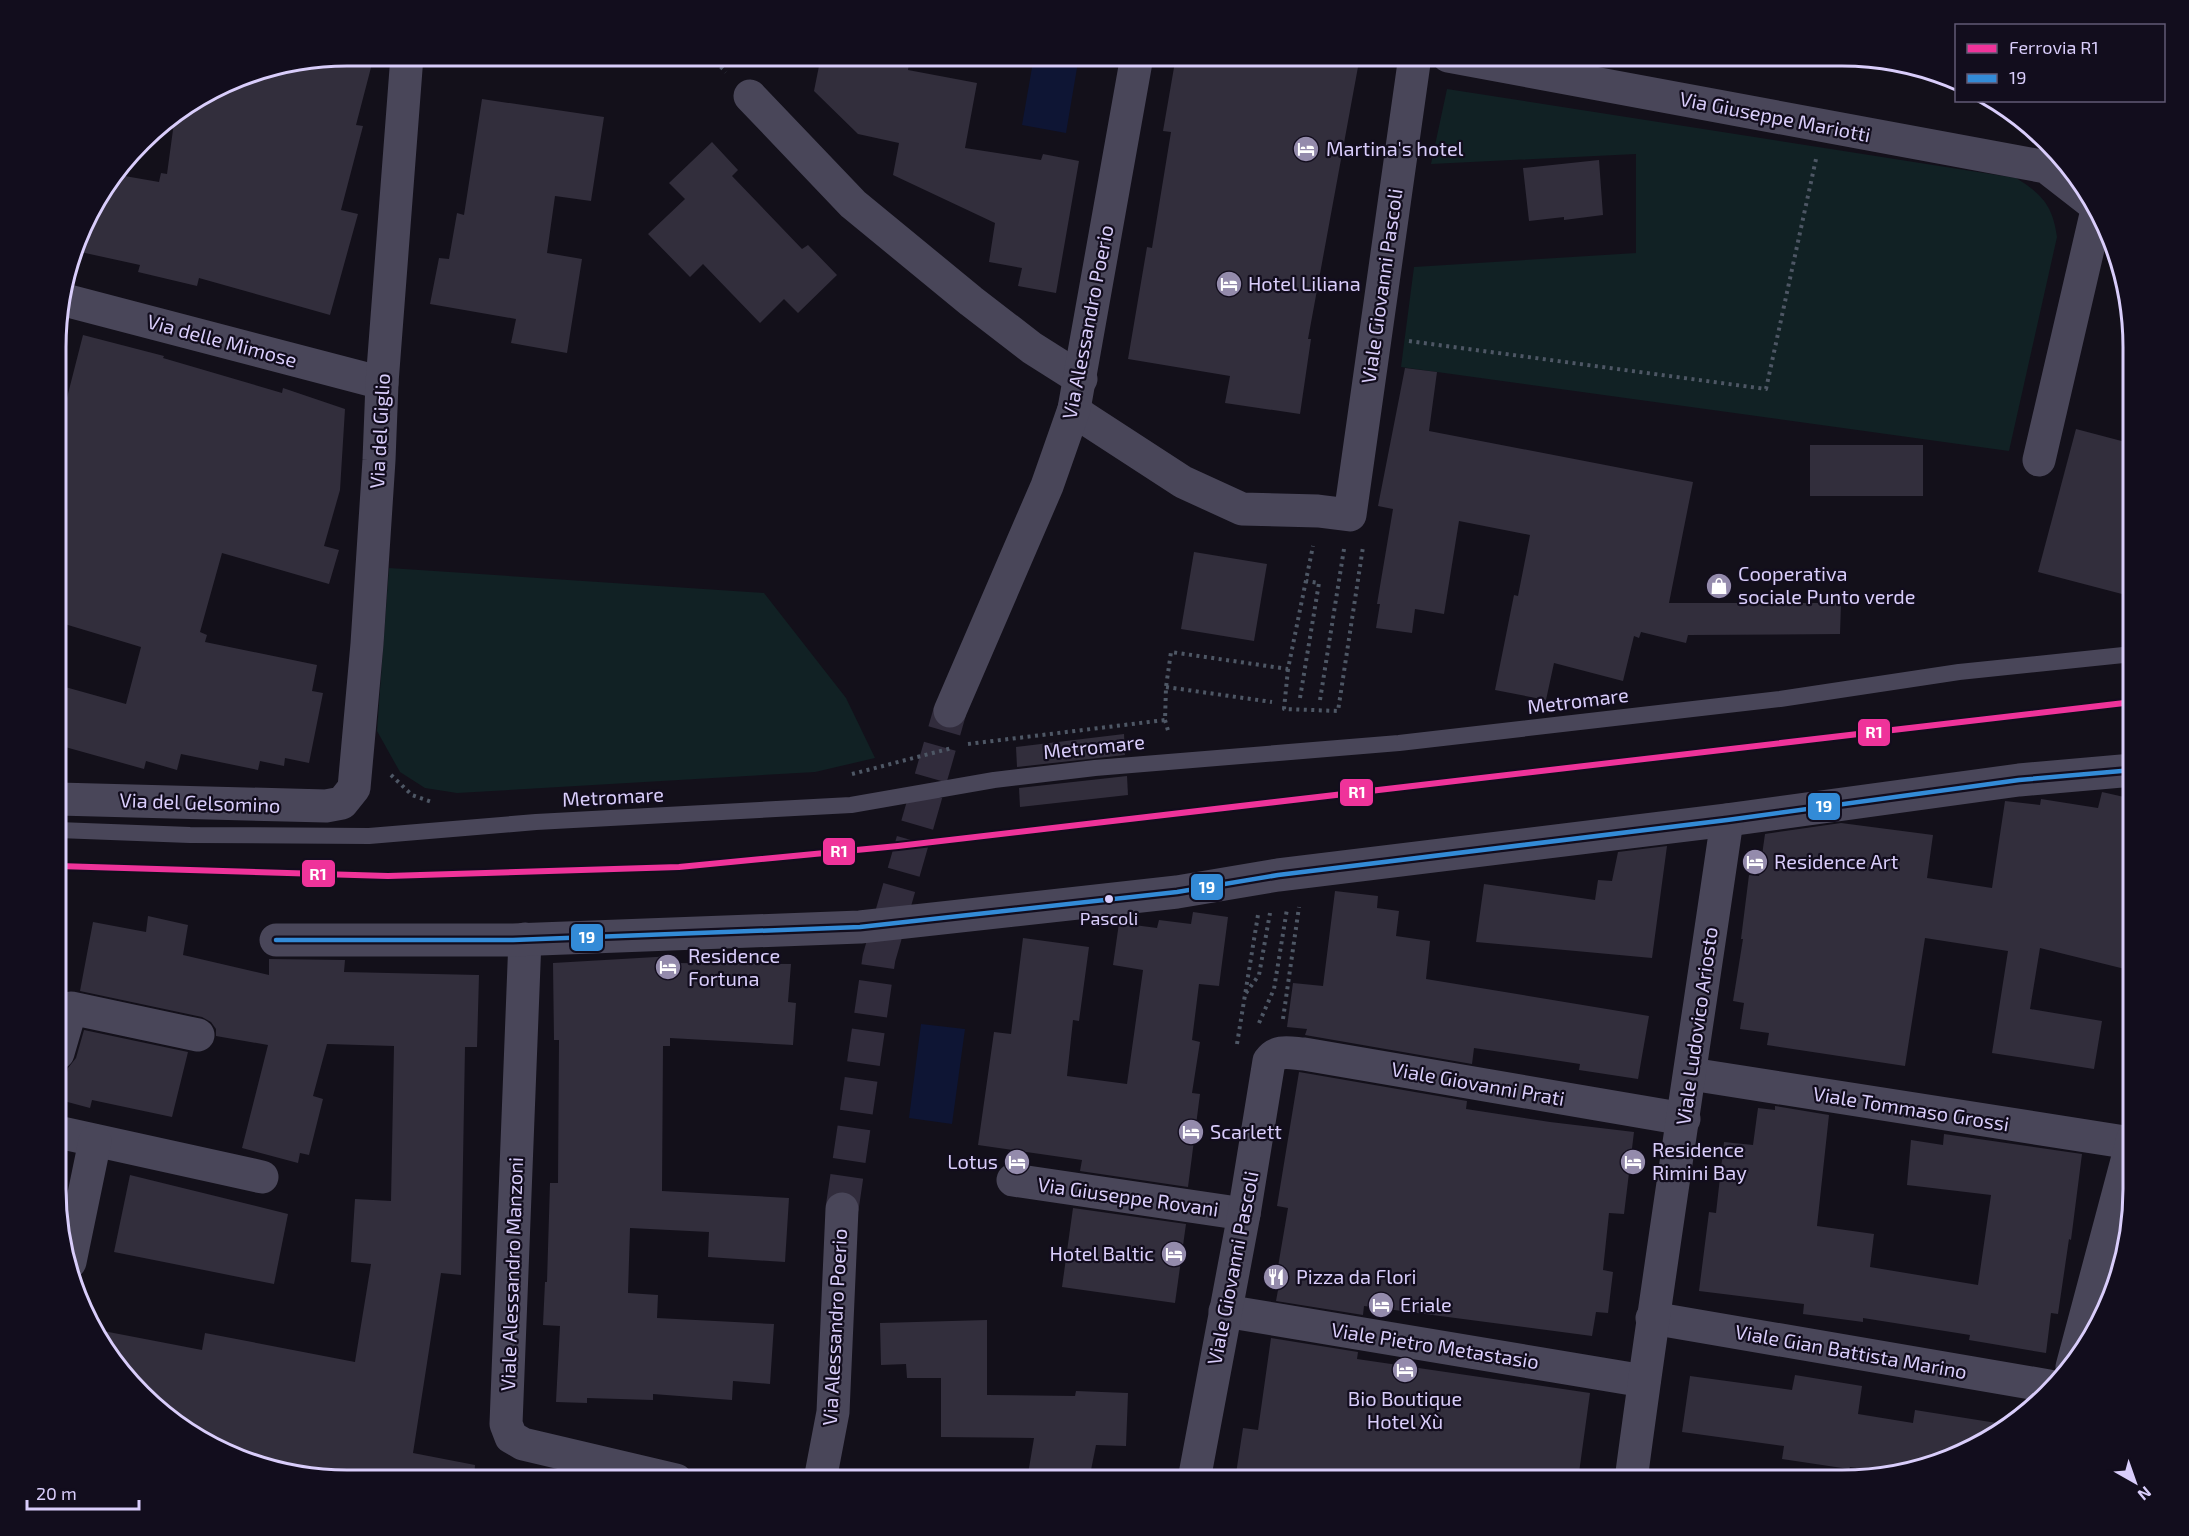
<svg xmlns="http://www.w3.org/2000/svg" width="2189" height="1536" font-family="'Exo 2',sans-serif">
<style>
.green{fill:#112124}
.water{fill:#0e1534}
.building{fill:#322e3c}
.lines{fill:none;stroke-linecap:round;stroke-linejoin:round}
.tertiary-tunnel{stroke:#312c3c;stroke-width:33;stroke-dasharray:33 16;stroke-linecap:butt}
.path{stroke:#4e5765;stroke-width:4;stroke-dasharray:3 4.5;stroke-linecap:butt}
.service{stroke:#494659;stroke-width:16}
.minor{stroke:#494659;stroke-width:33}
.tertiary{stroke:#494659;stroke-width:33}
.bus-1-casing{stroke:#120d1d;stroke-width:9}
.bus-1{stroke:#338bd7;stroke-width:4.5}
.rail-1-casing{stroke:#120d1d;stroke-width:10}
.rail-1{stroke:#ef339a;stroke-width:6}
.bus-dot{fill:#d9cdfb;stroke:#120d1d;stroke-width:2}
.labels{text-anchor:middle;stroke-width:4.5;stroke-linejoin:round;paint-order:stroke}
.bus-label{font-size:18px;fill:#d9cdfb;stroke:#120d1d}
.street-label{font-size:20px;fill:#d9cdfb;stroke:#120d1d}
.poi-label{font-size:20px;fill:#d9cdfb;stroke:#120d1d;text-anchor:start}
.rim{fill:none;stroke:#d9cdfb;stroke-width:3}
.line-badge{stroke:#120d1d;stroke-width:2}
.badge-label{font-size:16px;text-anchor:middle;font-weight:bold;fill:#fff}
</style>
<rect width="100%" height="100%" fill="#13101a"/>
<!-- green -->
<g class="green">
<path d="M1447 89 2016 178C2042 194 2053 206 2057 237L2009 451 1401 367 1414 267 1636 253V154L1431 164Z"/>
<path d="M389 568 764 593 846 698 875 758 815 772 457 793 425 788 400 772 377 731Z"/>
</g>
<!-- water -->
<g class="water">
<path d="M1034 56H1079L1066 133 1022 125Z"/>
<path d="M921 1024 965 1029 952 1124 909 1118Z"/>
</g>
<!-- building -->
<g class="building">
<path d="M347 56H374L356 125 363 126 341 210 358 214 330 315 199 278 197 286 138 272 140 265 76 251 86 218 119 175 159 182 161 173 167 174 175 115 236 78Z"/>
<path d="M821 56H910L908 70 977 83 965 148 1041 160 1043 154 1079 161 1056 293 1018 286 1022 268 989 262 995 223 893 175 899 143 858 134 814 91Z"/>
<path d="M1176 56H1360L1308 339H1311L1300 414 1225 403 1230 376 1128 359 1147 247 1152 248 1171 132 1163 131Z"/>
<path d="M482 99 604 117 591 201 555 196 547 253 582 259 567 353 511 343 516 319 430 304 439 258 449 259 457 213 464 215Z"/>
<path d="M712 142 738 170 732 176 802 249 808 245 837 275 798 313 784 299 760 323 703 264 690 277 648 234 685 199 669 183Z"/>
<path d="M1599 160 1603 215 1564 220V217L1529 221 1523 168Z"/>
<path d="M83 335 164 356 163 358 282 393 283 388 345 409 340 490 324 546 339 550 329 584 222 553 200 632 207 635 205 642 317 665 312 691 323 693 309 763 285 758 284 766 260 761 258 770 181 754 177 770 146 761 144 769 58 745V685L126 704 141 647 58 622V433Z"/>
<path d="M1405 368 1437 372 1429 431 1693 482 1669 603H1841L1840 634 1688 635 1686 643 1641 632 1639 638 1634 636 1623 681 1554 663 1546 700 1495 690 1514 595 1518 596 1530 535 1459 521 1444 614 1415 609 1412 633 1376 628 1380 604H1377L1393 509 1378 506Z"/>
<path d="M2076 429 2133 444V552L2122 594 2038 572Z"/>
<rect x="1810" y="445" width="113" height="51"/>
<path d="M1194 552 1267 564 1254 641 1181 629Z"/>
<path d="M1124 734 1125 755 1017 767 1016 747Z"/>
<path d="M1127 776 1128 795 1020 807 1019 788Z"/>
<path d="M2102 792 2133 799V971L2040 948 2030 1009 2102 1021 2094 1069 1992 1053 2008 951 1925 938 1905 1066 1767 1045 1769 1033 1740 1029 1744 1003 1733 1001 1743 939H1741L1749 875 1759 876 1765 834 1841 823 1933 835 1927 878 1992 888 2005 801 2040 805 2041 799 2098 808Z"/>
<path d="M1667 846 1652 958 1476 942 1484 884 1595 900 1598 880 1612 881 1618 852Z"/>
<path d="M1335 891 1378 896 1377 908 1399 911 1396 936 1430 941 1426 979 1649 1016 1638 1079 1579 1070 1580 1064 1474 1048 1472 1064 1305 1035 1307 1029 1287 1027 1293 983 1323 986Z"/>
<path d="M1193 912 1228 917 1219 986 1199 984 1192 1040 1200 1042 1192 1093 1200 1094 1188 1187 1080 1171 1082 1160 978 1145 994 1032 1011 1034 1023 938 1089 947 1079 1021 1073 1020 1067 1076 1127 1084 1143 970 1113 965 1119 923 1157 928 1159 920 1191 924Z"/>
<path d="M148 916 188 925 183 955 269 975V959L345 960 344 972 479 975 477 1047H465L461 1275 441 1273 413 1453 475 1465 474 1480H336L246 1461 170 1421 95 1335 93 1329 202 1350 205 1333 355 1362 371 1264 351 1262 355 1199 391 1201 394 1046 327 1044 313 1096 323 1099 309 1155 300 1153 298 1163 242 1148 268 1045 216 1036V1029L211 1022 202 1017 80 991 93 922 146 932Z"/>
<path d="M673 956V963L791 964 788 1002 796 1003 793 1045 670 1038V1046H663L662 1191 789 1198 785 1262 708 1257 709 1232 630 1228 628 1293 658 1295 657 1318 774 1324 770 1384 733 1381 732 1400 653 1394V1400L587 1398V1403L556 1402 560 1326 543 1325 545 1282H547L550 1183H558L559 1040H554L553 963Z"/>
<path d="M84 1030 188 1052 172 1117 92 1100 90 1108 60 1100 68 1068 76 1058Z"/>
<path d="M1299 1072 1467 1101 1466 1109 1550 1122 1634 1132 1624 1214 1609 1213 1603 1270 1613 1272 1608 1313 1596 1312 1592 1336 1364 1306 1363 1315 1276 1301 1278 1290H1274L1288 1208 1277 1206Z"/>
<path d="M1775 1106 1829 1115 1817 1226 1874 1234 1870 1267 1978 1285 1991 1195 1907 1185 1911 1140 1943 1145 1944 1134 2082 1154 2071 1240 2069 1239 2058 1314 2051 1313 2046 1353 1969 1340 1970 1335 1863 1318V1322L1803 1314 1804 1304 1699 1291 1709 1212 1716 1213 1724 1142 1753 1145 1758 1108 1775 1110Z"/>
<path d="M130 1175 288 1214 274 1284 114 1252Z"/>
<path d="M1073 1208 1186 1224 1175 1303 1062 1287Z"/>
<path d="M987 1320V1395L1075 1396 1076 1391 1128 1393 1126 1446 1096 1445 1089 1480H1027L1034 1438 941 1437V1378H907L906 1364 881 1365 880 1323Z"/>
<path d="M1271 1338 1358 1352 1357 1359 1590 1393 1578 1480H1235L1243 1428 1258 1430Z"/>
<path d="M1795 1375 1862 1386 1858 1414 1913 1423 1915 1410 2003 1424 1971 1450 1881 1472 1850 1467 1849 1469 1782 1459 1784 1446 1682 1432 1690 1376 1792 1390Z"/>
</g>
<g class="lines">
<!-- tertiary-tunnel -->
<path class="tertiary-tunnel" d="M842 1209 879 958 950 711"/>
<!-- path -->
<g class="path">
<path d="M710 56 726 72"/>
<path d="M1409 341 1766 389 1816 159"/>
<path d="M1288 669 1284 709 1338 711 1363 547"/>
<path d="M1166 687 1272 702"/>
<path d="M1300 698 1319 583 1306 581"/>
<path d="M1320 700 1344 549"/>
<path d="M1165 720 1169 734"/>
<path d="M968 744 1165 720 1166 687 1171 652 1288 669 1313 546"/>
<path d="M852 774 952 748"/>
<path d="M391 775 412 795 432 802"/>
<path d="M1246 993 1259 975 1270 913"/>
<path d="M1283 1019 1299 907"/>
<path d="M1259 1023 1274 989 1287 909"/>
<path d="M1237 1044 1258 915"/>
</g>
<!-- service -->
<path class="service" d="M58 830 190 835 369 836 536 822 851 805 994 780 1095 768 1399 743 1780 699 1959 672 2133 654"/>
<!-- minor -->
<g class="minor">
<path d="M1448 56 2046 167 2091 202"/>
<path d="M750 96 853 204 971 301 1032 348 1081 379"/>
<path d="M61 299 382 383"/>
<path d="M1074 409 1083 417 1183 482 1242 509 1318 511 1350 515 1415 56"/>
<path d="M2039 460 2097 210"/>
<path d="M58 799 326 806 342 803 354 788 367 644 379 460 382 383 407 56"/>
<path d="M525 939 506 1424 511 1437 523 1444 676 1480"/>
<path d="M276 940H513L860 927 1177 892 1278 875 1727 820 2019 780 2133 770"/>
<path d="M58 1053 71 1008 198 1035"/>
<path d="M1691 1074 2131 1143"/>
<path d="M58 1132 262 1177"/>
<path d="M1013 1180 1244 1214"/>
<path d="M70 1262 95 1141"/>
<path d="M1225 1311 1644 1381"/>
<path d="M1652 1318 2049 1386"/>
<path d="M2072 1367 2133 1138"/>
<path d="M1194 1480 1244 1214 1269 1061C1277 1049 1290 1053 1304 1054L1684 1119"/>
<path d="M1631 1480C1660 1260 1695 1040 1727 820"/>
</g>
<!-- tertiary -->
<g class="tertiary">
<path d="M950 711 1047 486 1074 409 1137 56"/>
<path d="M820 1480 833 1412 842 1209"/>
</g>
<!-- bus-1 casing -->
<g class="bus-1-casing">
<path id="bus-1" d="M276 940H513L860 927 1177 892 1278 875 1727 820 2019 780 2133 770"/>
</g>
<!-- bus-1 -->
<use href="#bus-1" class="bus-1"/>
<!-- rail-1 casing -->
<g class="rail-1-casing">
<path id="rail-1" d="M58 866 388 876 679 867 898 846 2133 702"/>
</g>
<!-- rail-1 -->
<use href="#rail-1" class="rail-1"/>
</g>
<!-- icons -->
<defs>
<g id="hotel-disc" transform="scale(1.35)"><circle r="9.5" fill="#948bac" stroke="#120d1d"/><path d="M-6-4.5h1.5V1H6V5H4.5V3h-9V5H-6ZM-4 0a1.8 1.8 0 1 1 3.6 0ZM.5 0V-2.5h3Q6-2.5 6 0Z" fill="#fff"/></g>
<g id="shop-disc" transform="scale(1.35)"><circle r="9.5" fill="#948bac" stroke="#120d1d"/><path d="M-5-2.5h2.3a2.7 3.5 0 0 1 5.4 0H5L5.5 6h-11ZM-1.5-2.5h3a1.5 2.3 0 0 0-3 0Z" fill="#fff"/></g>
<g id="restaurant-disc" transform="scale(1.35)"><circle r="9.5" fill="#948bac" stroke="#120d1d"/><path d="M-5-6h1v4h1v-4h1v4h1v-4h1v5L-1.5 .5V6h-2V.5L-5-1ZM5-6V6H3V1.5H1.5Q1.5-4 5-6Z" fill="#fff"/></g>
</defs>
<g fill-rule="evenodd">
<use href="#hotel-disc" x="1306" y="149"/>
<use href="#hotel-disc" x="1229" y="284"/>
<use href="#shop-disc" x="1719" y="586"/>
<use href="#hotel-disc" x="1755" y="862"/>
<use href="#hotel-disc" x="668" y="967"/>
<use href="#hotel-disc" x="1191" y="1132"/>
<use href="#hotel-disc" x="1017" y="1162"/>
<use href="#hotel-disc" x="1633" y="1162"/>
<use href="#hotel-disc" x="1174" y="1254"/>
<use href="#restaurant-disc" x="1276" y="1277"/>
<use href="#hotel-disc" x="1381" y="1305"/>
<use href="#hotel-disc" x="1405" y="1370"/>
</g>
<!-- markers -->
<circle class="bus-dot" cx="1109" cy="899" r="5"/>
<g class="labels">
<!-- bus labels -->
<g class="bus-label">
<text x="1109" y="925">Pascoli</text>
</g>
<!-- street labels -->
<g class="street-label">
<text transform="translate(1775 117) rotate(11)" y="7">Via Giuseppe Mariotti</text>
<text transform="translate(1382 286) rotate(-82)" y="7">Viale Giovanni Pascoli</text>
<text transform="translate(1088 322) rotate(-79)" y="7">Via Alessandro Poerio</text>
<text transform="translate(222 341) rotate(15)" y="7">Via delle Mimose</text>
<text transform="translate(380 431) rotate(-87)" y="7">Via del Giglio</text>
<text transform="translate(1578 701) rotate(-7)" y="7">Metromare</text>
<text transform="translate(1094 747) rotate(-6)" y="7">Metromare</text>
<text transform="translate(613 797) rotate(-3)" y="7">Metromare</text>
<text transform="translate(200 803) rotate(2)" y="7">Via del Gelsomino</text>
<text transform="translate(1697 1026) rotate(-82)" y="7">Viale Ludovico Ariosto</text>
<text transform="translate(1478 1084) rotate(10)" y="7">Viale Giovanni Prati</text>
<text transform="translate(1911 1109) rotate(9)" y="7">Viale Tommaso Grossi</text>
<text transform="translate(1128 1197) rotate(8)" y="7">Via Giuseppe Rovani</text>
<text transform="translate(1233 1268) rotate(-79)" y="7">Viale Giovanni Pascoli</text>
<text transform="translate(512 1274) rotate(-88)" y="7">Viale Alessandro Manzoni</text>
<text transform="translate(835 1327) rotate(-87)" y="7">Via Alessandro Poerio</text>
<text transform="translate(1435 1346) rotate(9)" y="7">Viale Pietro Metastasio</text>
<text transform="translate(1851 1352) rotate(10)" y="7">Viale Gian Battista Marino</text>
</g>
<!-- poi labels -->
<g class="poi-label">
<text x="1326" y="156">Martina's hotel</text>
<text x="1248" y="291">Hotel Liliana</text>
<text x="1738" y="581">Cooperativa<tspan x="1738" dy="23">sociale Punto verde</tspan></text>
<text x="1774" y="869">Residence Art</text>
<text x="688" y="963">Residence<tspan x="688" dy="23">Fortuna</tspan></text>
<text x="1210" y="1139">Scarlett</text>
<text x="1652" y="1157">Residence<tspan x="1652" dy="23">Rimini Bay</tspan></text>
<text x="998" y="1169" text-anchor="end">Lotus</text>
<text x="1154" y="1261" text-anchor="end">Hotel Baltic</text>
<text x="1296" y="1284">Pizza da Flori</text>
<text x="1400" y="1312">Eriale</text>
<text x="1405" y="1406" text-anchor="middle">Bio Boutique<tspan x="1405" dy="23">Hotel Xù</tspan></text>
</g>
</g>
<!-- crop -->
<path d="M0 0H2189V1536H0ZM347 66H1842A281 281 0 0 1 2123 347V1189A281 281 0 0 1 1842 1470H347A281 281 0 0 1 66 1189V347A281 281 0 0 1 347 66Z" fill="#120d1d" fill-rule="evenodd"/>
<path class="rim" d="M347 66H1842A281 281 0 0 1 2123 347V1189A281 281 0 0 1 1842 1470H347A281 281 0 0 1 66 1189V347A281 281 0 0 1 347 66Z"/>
<g class="line-badge">
<rect x="1857" y="718" width="34" height="29" rx="6" fill="#ef339a"/>
<rect x="1339" y="778" width="35" height="29" rx="6" fill="#ef339a"/>
<rect x="1807" y="792" width="34" height="29" rx="6" fill="#338bd7"/>
<rect x="822" y="837" width="34" height="29" rx="6" fill="#ef339a"/>
<rect x="301" y="859" width="35" height="29" rx="6" fill="#ef339a"/>
<rect x="1190" y="873" width="34" height="28" rx="6" fill="#338bd7"/>
<rect x="570" y="923" width="34" height="29" rx="6" fill="#338bd7"/>
</g>
<g class="badge-label">
<text x="1874" y="738">R1</text>
<text x="1357" y="798">R1</text>
<text x="1824" y="812">19</text>
<text x="839" y="857">R1</text>
<text x="318" y="880">R1</text>
<text x="1207" y="893">19</text>
<text x="587" y="943">19</text>
</g>
<!-- legend -->
<rect x="1955" y="24" width="210" height="78" fill="#120d1d" stroke="#625a76" stroke-width="1.5"/>
<rect x="1967" y="44" width="30" height="9" fill="#ef339a" stroke="#625a76" stroke-width="1.5"/>
<text x="2009" y="54" font-size="18" fill="#d9cdfb">Ferrovia R1</text>
<rect x="1967" y="74" width="30" height="9" fill="#338bd7" stroke="#625a76" stroke-width="1.5"/>
<text x="2009" y="84" font-size="18" fill="#d9cdfb">19</text>
<!-- north arrow -->
<g transform="translate(2135 1482) rotate(140)" stroke="#120d1d" stroke-width="4.5" paint-order="stroke">
<path d="M0-4.5L10 22L0 15L-10 22Z" fill="#d9cdfb"/>
<text y="-9" font-size="16" font-weight="bold" text-anchor="middle" fill="#d9cdfb">N</text>
</g>
<!-- scale -->
<path d="M27 1500v9h112v-9" fill="none" stroke="#d9cdfb" stroke-width="3"/>
<text x="36" y="1500" font-size="18" fill="#d9cdfb" stroke="#120d1d" stroke-width="4.5" paint-order="stroke">20 m</text>
</svg>
